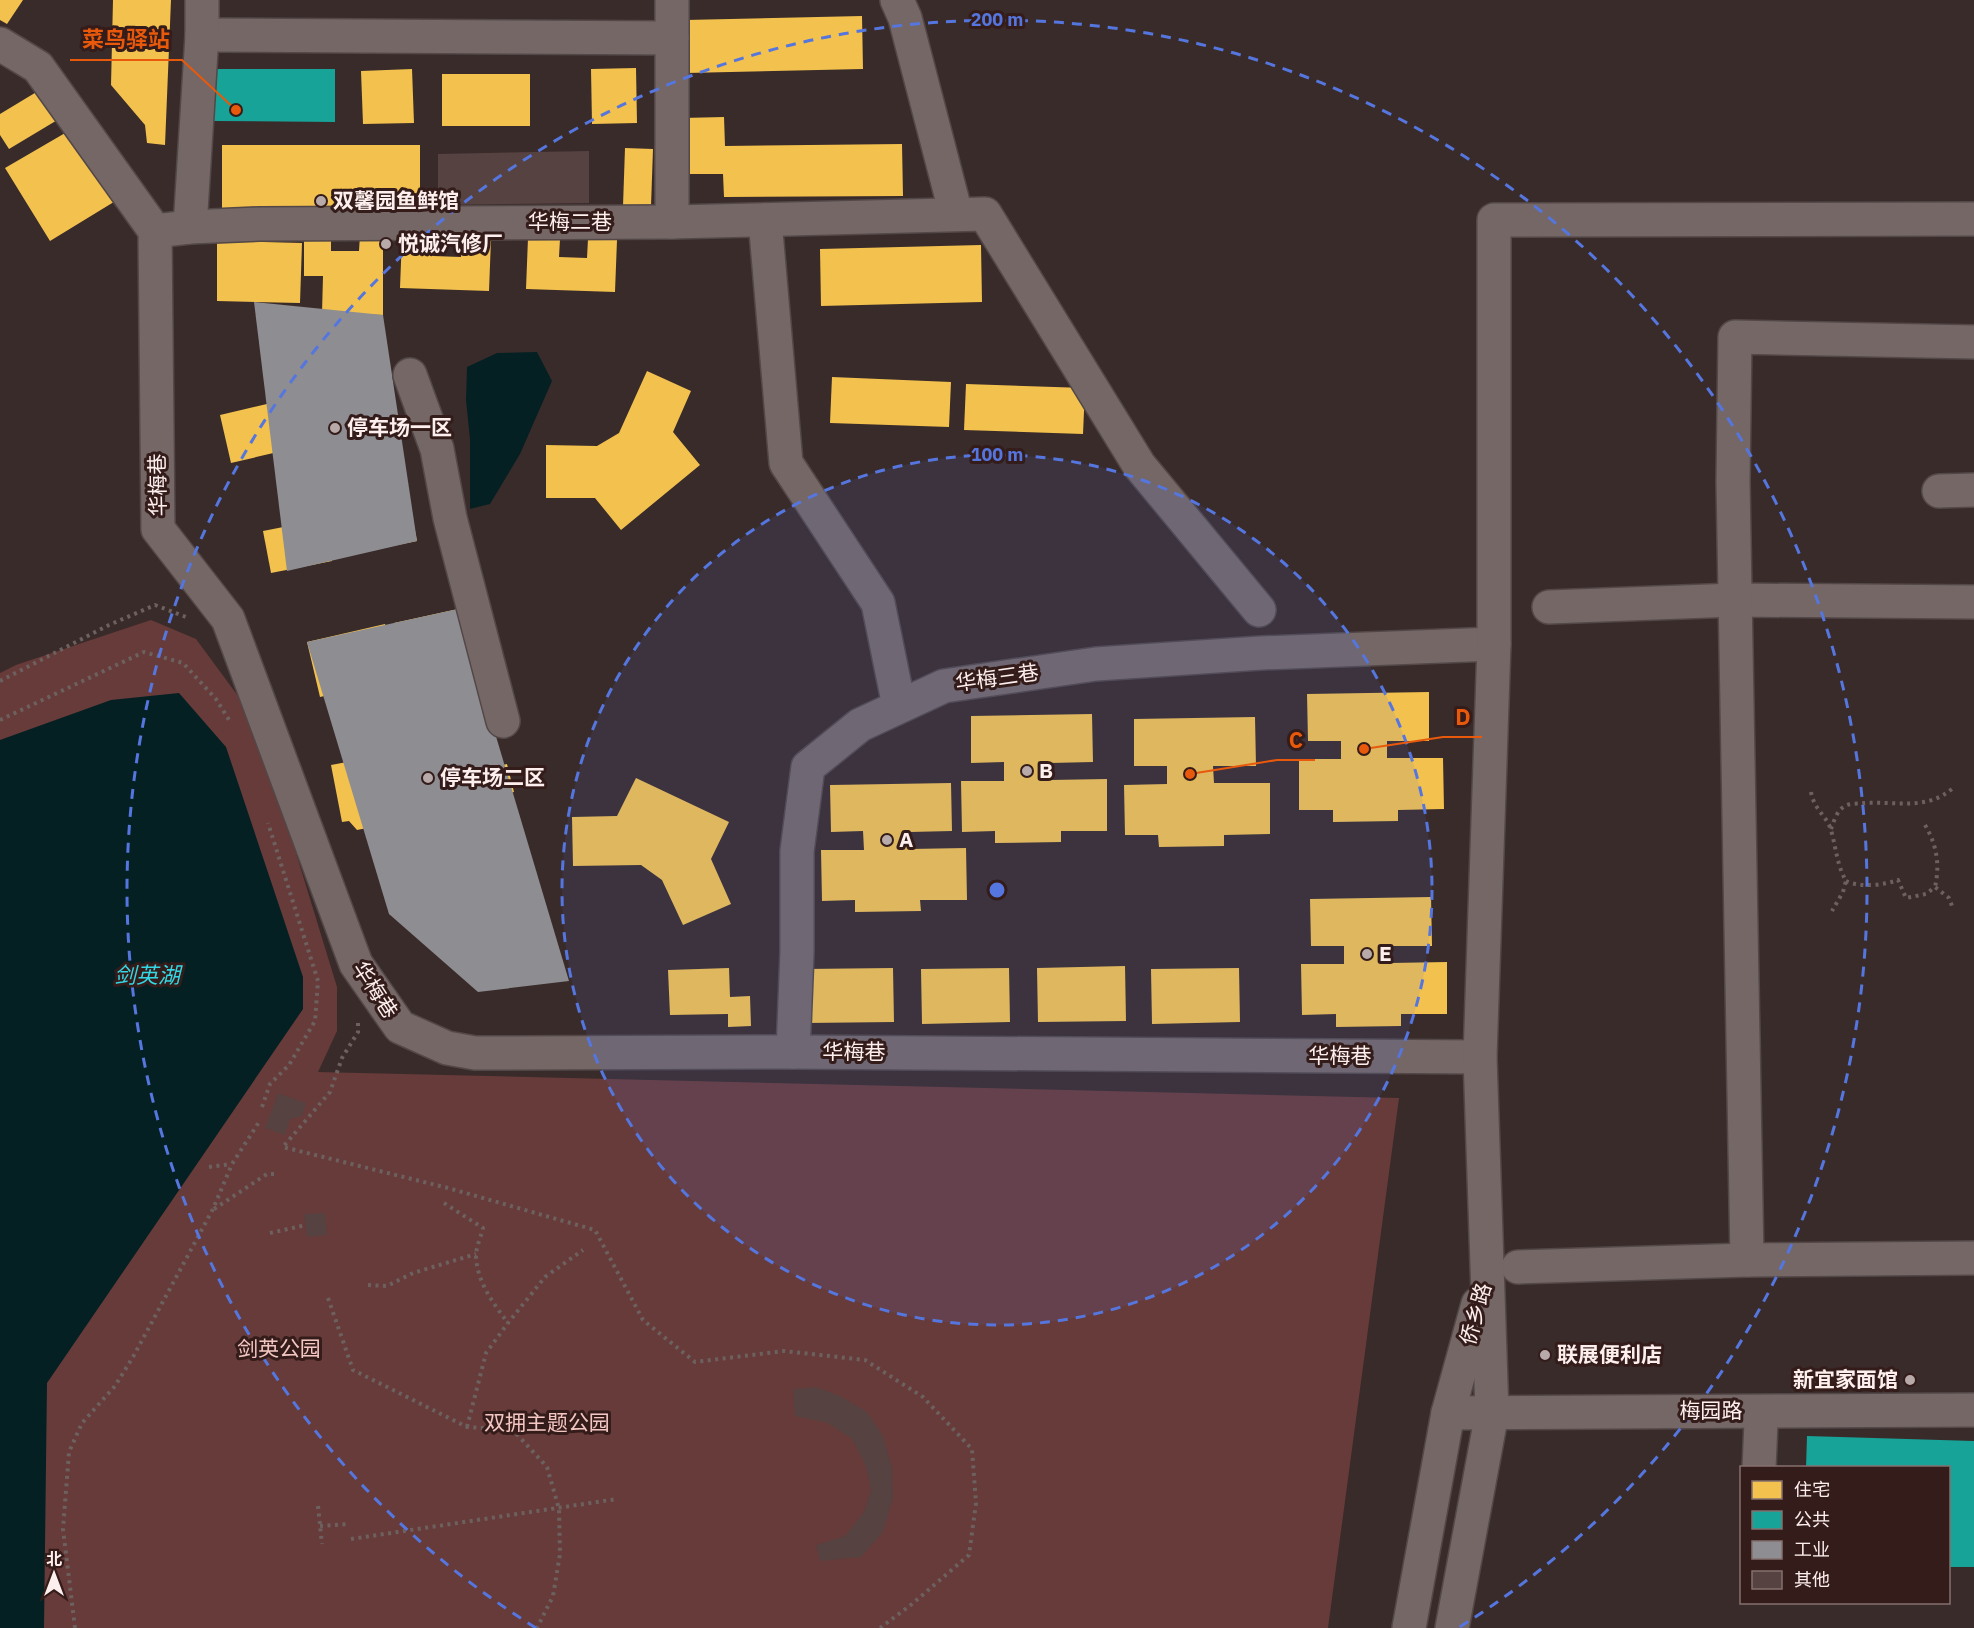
<svg xmlns="http://www.w3.org/2000/svg" width="1974" height="1628" font-family="'IBM Plex Sans','Noto Sans SC',sans-serif">
<style>
.green{fill:#673b39}
.water{fill:#052023}
.homes{fill:#f2c14e}
.public{fill:#17a398}
.industry{fill:#8d8d92}
.building{fill:#564241}
.lines{fill:none;stroke-linecap:round;stroke-linejoin:round}
.minor-casing{stroke:#534747;stroke-width:36}
.path{stroke:#6d6160;stroke-width:4;stroke-dasharray:3 4.5;stroke-linecap:butt}
.minor{stroke:#746766;stroke-width:33}
.ring{fill:none;stroke:#5576de;stroke-width:3;stroke-dasharray:10 8}
.poi-dot{fill:#b8aaa9;stroke:#341c1a;stroke-width:2}
.labels{text-anchor:middle;stroke-width:6;stroke-linejoin:round;paint-order:stroke}
.poi-label{font-size:21px;font-weight:bold;fill:#fdefee;stroke:#341c1a;text-anchor:start}
.street-label{font-size:21px;fill:#fdefee;stroke:#341c1a}
.park-label{font-size:21px;fill:#f3c6c2;stroke:#341c1a}
.water-label{font-size:22px;font-style:italic;fill:#32d8e4;stroke:#341c1a}
.centre{fill:#5576de;stroke:#341c1a;stroke-width:3}
.ring-label{font-size:18px;text-anchor:middle;font-weight:bold;fill:#5576de;stroke:#341c1a;stroke-width:6;stroke-linejoin:round;paint-order:stroke}
.leader{fill:none;stroke:#e8590c;stroke-width:2}
.callout-dot{fill:#e8590c;stroke:#341c1a;stroke-width:2}
.callout-label{font-size:22px;text-anchor:middle;font-weight:bold;fill:#e8590c;stroke:#341c1a;stroke-width:6;stroke-linejoin:round;paint-order:stroke}
</style>
<rect width="100%" height="100%" fill="#392b2a"/>
<!-- green -->
<path class="green" d="M151 620 196 639 255 719 337 987V1031L318 1072 1399 1098 1328 1628H0V673L16 665Z"/>
<!-- water -->
<g class="water">
<path d="M537 352 552 381 520 454 490 504 470 509V439L466 400 467 367 497 353Z"/>
<path d="M179 693 226 747 303 977V1009L47 1383 44 1628H0V740L111 700Z"/>
</g>
<!-- homes -->
<g class="homes">
<path d="M0 0H23L7 24 0 20Z"/>
<path d="M113 0H171L165 145 147 143 145 125 111 85Z"/>
<path d="M862 16 863 69 686 73 685 20Z"/>
<path d="M636 68 637 123 592 124 591 69Z"/>
<path d="M412 69 414 123 363 124 361 71Z"/>
<rect x="442" y="74" width="88" height="52"/>
<path d="M53 82 122 197 50 241 5 168 72 129 64 116 9 149 0 135V114Z"/>
<path d="M724 117 725 146 902 144 903 196 724 197 723 174H683L682 118Z"/>
<rect x="222" y="145" width="198" height="63"/>
<path d="M625 148 653 149 651 206H623Z"/>
<path d="M304 233H331V251H359L360 235H383V315L322 313 323 276H304Z"/>
<path d="M402 237 434 238 433 256 461 257 462 238 491 239 489 291 400 288Z"/>
<path d="M528 238 560 239 559 257 587 258 588 239 617 240 615 292 526 289Z"/>
<path d="M217 241 302 243 300 303 217 301Z"/>
<path d="M981 245 982 302 821 306 820 249Z"/>
<path d="M647 371 691 391 673 432 700 465 621 530 595 498H546V445L597 446 619 433Z"/>
<path d="M832 377 951 382 949 427 830 423Z"/>
<path d="M966 384 1085 388 1083 434 964 430Z"/>
<path d="M314 393 325 441 231 463 220 415Z"/>
<path d="M404 476 417 541 358 553 345 488Z"/>
<path d="M324 519 332 561 271 573 263 531Z"/>
<path d="M458 609 462 633 473 631 478 663 406 678 394 623Z"/>
<path d="M385 624 398 679 320 697 307 642Z"/>
<path d="M1429 692V741H1387V758H1443L1444 809 1398 810V821L1333 822V810H1299V759H1341V741H1308L1307 694Z"/>
<path d="M1092 714 1093 762 1050 763V780L1107 779V831H1061V842L995 843V831L962 832 961 781H1004V762L971 763V716Z"/>
<path d="M1255 717 1256 766H1213L1214 783H1270V834L1224 835V846L1159 847 1158 835H1125L1124 785 1167 784V766H1134V719Z"/>
<path d="M490 729 499 766 507 764 514 792 492 798 480 787 429 800 415 747Z"/>
<path d="M411 750 422 801 374 812 377 826 357 830 349 821 342 822 331 765Z"/>
<path d="M636 778 729 822 711 859 731 904 683 925 662 880 641 865 573 866 572 817 617 816Z"/>
<path d="M951 783 952 831 910 832V849L966 848 967 900H920L921 911 855 912V900L822 901 821 850H864L863 831 831 832 830 785Z"/>
<path d="M1431 897 1432 946H1390V963L1447 962V1014H1401V1026L1336 1027V1014L1302 1015 1301 964H1344V946H1311L1310 899Z"/>
<path d="M1125 966 1126 1021 1038 1022 1037 968Z"/>
<path d="M729 968 730 997 750 996 751 1026 728 1027V1014L670 1015 668 970Z"/>
<path d="M893 968 894 1022 806 1023 805 969Z"/>
<path d="M1009 968 1010 1022 922 1024 921 969Z"/>
<path d="M1239 968 1240 1022 1152 1024 1151 969Z"/>
</g>
<!-- public -->
<g class="public">
<path d="M214 69H335V122L214 121Z"/>
<path d="M1807 1436 1974 1441V1567H1948V1468H1806Z"/>
</g>
<!-- industry -->
<g class="industry">
<path d="M254 302 383 315 417 541 287 571Z"/>
<path d="M458 609 569 981 478 992 389 914 307 642Z"/>
</g>
<!-- building -->
<g class="building">
<path d="M589 151V203L438 205V154Z"/>
<path d="M278 1093 306 1103 302 1116 290 1119 285 1135 265 1128Z"/>
<path d="M325 1213 327 1235 307 1237 304 1214Z"/>
<path d="M816 1387 840 1396 867 1412 883 1436 892 1467 893 1498 883 1532 861 1557 820 1561 816 1545 845 1536 864 1512 871 1490 866 1466 852 1439 828 1423 795 1416 793 1389Z"/>
</g>
<g class="lines">
<!-- minor casing -->
<g class="minor-casing">
<g id="minor">
<path d="M672 0V222"/>
<path d="M897 0 905 18 956 214"/>
<path d="M202 35 672 38"/>
<path d="M0 44 38 67 155 231 158 529 228 619 356 964 400 1027 447 1048 475 1053 793 1052 1480 1057"/>
<path d="M765 220 786 463 878 603 899 706"/>
<path d="M190 227 202 35V0"/>
<path d="M155 231 190 227 259 224 672 222 985 214 1139 465 1259 610"/>
<path d="M410 375 437 449 450 518 503 721"/>
<path d="M1939 491 1974 490"/>
<path d="M1549 607 1735 600 1974 602"/>
<path d="M793 1052 797 952V851L808 767 860 725 944 686 1096 664 1261 653 1494 644"/>
<path d="M1747 1260 1733 482 1735 337 1974 342"/>
<path d="M1518 1267 1747 1260 1974 1258"/>
<path d="M1448 1413 1974 1410"/>
<path d="M1759 1468 1761 1422"/>
<path d="M1409 1628 1448 1413 1478 1304"/>
<path d="M1452 1628 1492 1413 1480 1057 1494 644V220L1974 219"/>
</g>
</g>
<!-- path -->
<g class="path">
<path d="M0 681 109 625 155 605 186 617"/>
<path d="M0 720 144 652 183 663 216 699 231 723"/>
<path d="M1811 792C1814 810 1827 816 1831 830 1836 848 1837 865 1846 881L1843 892 1832 911"/>
<path d="M1925 825C1937 845 1940 865 1935 887"/>
<path d="M1831 829C1834 821 1837 810 1845 806 1850 803 1858 804 1864 803 1896 801 1927 811 1953 788"/>
<path d="M1846 881C1860 888 1884 885 1898 880L1906 898 1926 894 1935 887 1949 898 1952 906"/>
<path d="M358 1023V1032L342 1058 330 1092 283 1147 448 1188 595 1230 643 1320 695 1362 784 1351 865 1360 923 1397 972 1449 976 1503 969 1555 912 1604 880 1628"/>
<path d="M262 1107 270 1084 289 1065 315 1021 318 981 268 823"/>
<path d="M209 1167 231 1164"/>
<path d="M444 1203 483 1228C481 1237 476 1247 476 1256 477 1282 493 1303 508 1323"/>
<path d="M214 1209 267 1174H274"/>
<path d="M270 1233 306 1225"/>
<path d="M368 1285 387 1286 413 1273 476 1254"/>
<path d="M328 1298 353 1370 467 1427 513 1430 547 1467 559 1509 560 1554 553 1596 537 1628"/>
<path d="M467 1427 486 1353 508 1323 545 1277 583 1250"/>
<path d="M318 1506 322 1544"/>
<path d="M320 1526 350 1524"/>
<path d="M351 1539 617 1499"/>
<path d="M75 1628 63 1529 69 1452 82 1423 115 1386 133 1357 213 1209 232 1164 259 1122"/>
</g>
<!-- minor -->
<use href="#minor" class="minor"/>
</g>
<!-- distance rings -->
<circle cx="997" cy="890" r="435" fill="#5576de" fill-opacity=".12"/>
<g class="ring">
<circle cx="997" cy="890" r="435"/>
<path d="M536 1628A870 870 0 1 1 1458 1628"/>
</g>
<!-- markers -->
<g class="poi-dot">
<circle cx="321" cy="201" r="6"/>
<circle cx="386" cy="244" r="6"/>
<circle cx="335" cy="428" r="6"/>
<circle cx="1027" cy="771" r="6"/>
<circle cx="428" cy="778" r="6"/>
<circle cx="887" cy="840" r="6"/>
<circle cx="1367" cy="954" r="6"/>
<circle cx="1545" cy="1355" r="6"/>
<circle cx="1910" cy="1380" r="6"/>
</g>
<g class="labels">
<!-- poi labels -->
<g class="poi-label">
<text x="333" y="208">双馨园鱼鲜馆</text>
<text x="398" y="251">悦诚汽修厂</text>
<text x="347" y="435">停车场一区</text>
<text x="1039" y="778">B</text>
<text x="440" y="785">停车场二区</text>
<text x="899" y="847">A</text>
<text x="1379" y="961">E</text>
<text x="1557" y="1362">联展便利店</text>
<text x="1898" y="1387" text-anchor="end">新宜家面馆</text>
</g>
<!-- street labels -->
<g class="street-label">
<text x="570" y="229">华梅二巷</text>
<text transform="translate(158 485) rotate(-91)" y="7">华梅巷</text>
<text transform="translate(997 678) rotate(-8)" y="7">华梅三巷</text>
<text transform="translate(375 990) rotate(57)" y="7">华梅巷</text>
<text x="854" y="1059">华梅巷</text>
<text x="1340" y="1063">华梅巷</text>
<text transform="translate(1476 1314) rotate(-74)" y="7">侨乡路</text>
<text x="1711" y="1418">梅园路</text>
</g>
<!-- park labels -->
<g class="park-label">
<text x="279" y="1356">剑英公园</text>
<text x="547" y="1430">双拥主题公园</text>
</g>
<!-- water labels -->
<g class="water-label">
<text x="147" y="983">剑英湖</text>
</g>
</g>
<circle cx="997" cy="890" r="9" class="centre"/>
<g class="ring-label">
<text x="997" y="26">200 m</text>
<text x="997" y="461">100 m</text>
</g>
<!-- callouts -->
<path class="leader" d="M236 110L182 60H70M1364 749L1443 737H1482M1190 774L1277 760H1315"/>
<g class="callout-dot">
<circle cx="236" cy="110" r="6"/>
<circle cx="1364" cy="749" r="6"/>
<circle cx="1190" cy="774" r="6"/>
</g>
<g class="callout-label">
<text x="126" y="47">菜鸟驿站</text>
<text x="1463" y="725">D</text>
<text x="1296" y="748">C</text>
</g>
<!-- legend -->
<rect x="1740" y="1466" width="210" height="138" fill="#341c1a" stroke="#84706f" stroke-width="1.5"/>
<rect x="1752" y="1481" width="30" height="18" fill="#f2c14e" stroke="#84706f" stroke-width="1.5"/>
<text x="1794" y="1496" font-size="18" fill="#fdefee">住宅</text>
<rect x="1752" y="1511" width="30" height="18" fill="#17a398" stroke="#84706f" stroke-width="1.5"/>
<text x="1794" y="1526" font-size="18" fill="#fdefee">公共</text>
<rect x="1752" y="1541" width="30" height="18" fill="#8d8d92" stroke="#84706f" stroke-width="1.5"/>
<text x="1794" y="1556" font-size="18" fill="#fdefee">工业</text>
<rect x="1752" y="1571" width="30" height="18" fill="#564241" stroke="#84706f" stroke-width="1.5"/>
<text x="1794" y="1586" font-size="18" fill="#fdefee">其他</text>
<!-- north arrow -->
<g transform="translate(54 1574)" stroke="#341c1a" stroke-width="4.5" paint-order="stroke">
<path d="M0-4.5L10 22L0 15L-10 22Z" fill="#fdefee"/>
<text y="-9" font-size="16" font-weight="bold" text-anchor="middle" fill="#fdefee">北</text>
</g>
</svg>
